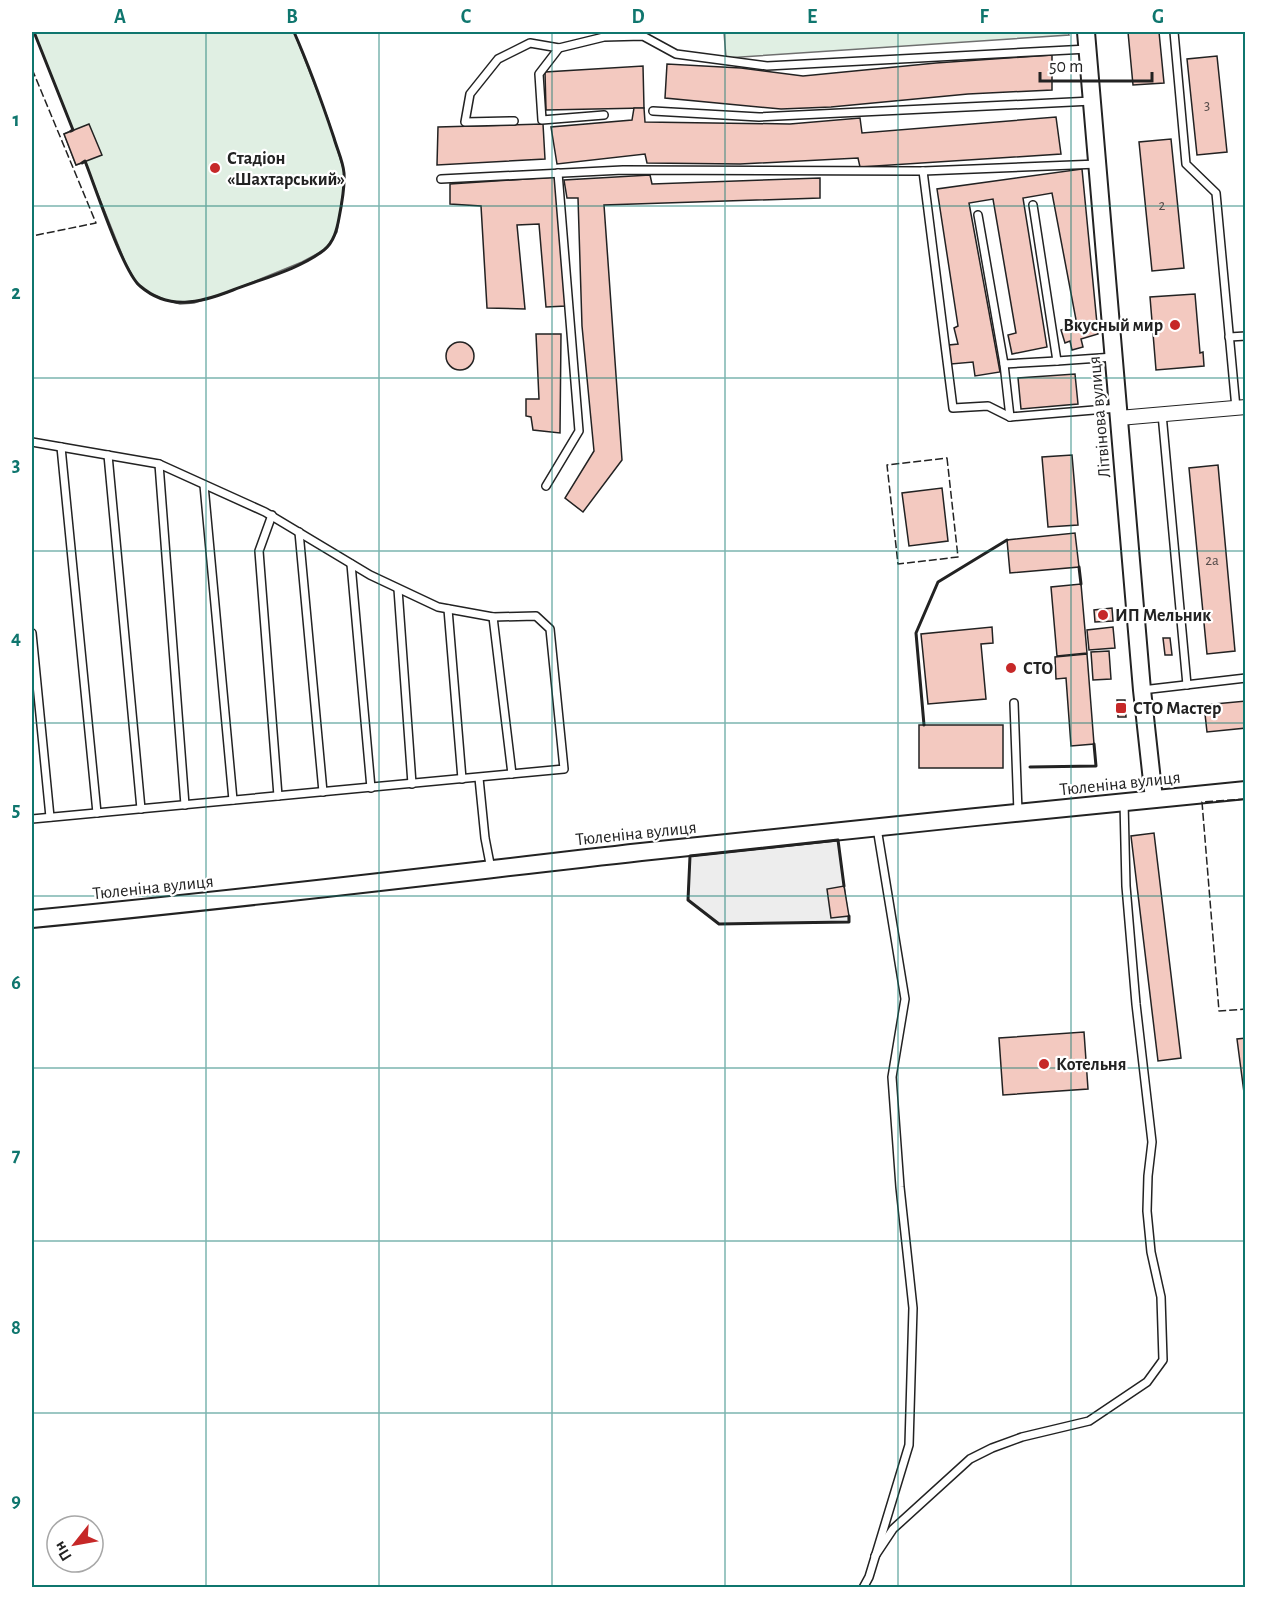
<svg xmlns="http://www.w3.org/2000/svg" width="1277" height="1619" font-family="'Alegreya Sans',sans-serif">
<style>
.green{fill:#e0efe3;stroke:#6f6f6f;stroke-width:1.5}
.parking{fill:#ededed;stroke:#6f6f6f;stroke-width:1.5}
.building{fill:#f3c9c0;stroke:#222;stroke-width:1.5}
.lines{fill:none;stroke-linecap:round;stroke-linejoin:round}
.service-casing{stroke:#222;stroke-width:10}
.minor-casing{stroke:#222;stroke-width:16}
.tertiary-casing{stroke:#222;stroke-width:20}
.service{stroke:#fff;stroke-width:7}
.minor{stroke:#fff;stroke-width:14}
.tertiary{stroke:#fff;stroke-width:16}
.fence{stroke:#222;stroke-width:1.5;stroke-dasharray:8 3;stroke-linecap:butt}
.wall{stroke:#222;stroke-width:3}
.grid{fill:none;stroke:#0f766e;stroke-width:1.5;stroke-opacity:0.55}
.poi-dot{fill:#c62828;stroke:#fff;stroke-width:2}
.labels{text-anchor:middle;stroke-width:4.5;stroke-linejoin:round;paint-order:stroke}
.number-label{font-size:15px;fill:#564c4a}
.poi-label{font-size:18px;font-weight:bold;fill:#222;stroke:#fff;text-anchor:start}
.street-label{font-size:18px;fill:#222;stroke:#fff}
.neatline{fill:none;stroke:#0f766e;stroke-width:2}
.grid-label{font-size:20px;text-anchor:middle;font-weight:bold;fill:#0f766e}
</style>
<rect width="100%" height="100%" fill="#fff"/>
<!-- green -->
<g class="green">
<path d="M34 32H294L328 119 344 171 343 192 337 232 326 249 302 262 226 293 194 303 180 304 166 300 151 294 137 284 125 262 85 162 76 165 64 134 73 130Z"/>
<path d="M724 32H1068L1069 35 726 58Z"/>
</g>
<!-- parking -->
<path class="parking" d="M838 840 849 922 719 924 688 900 690 856Z"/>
<!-- building -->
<g class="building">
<path d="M1128 32H1159L1164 83 1133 85Z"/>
<path d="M1052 55V90L968 94 831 107 781 109 665 98 667 64 741 68 803 76 936 63Z"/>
<path d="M1217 56 1227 152 1197 155 1187 59Z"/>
<path d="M643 66 644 108 546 110 545 72Z"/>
<path d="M634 108H644L645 122 790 124 860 118 862 133 1056 117 1061 154 860 167 858 158 740 164 647 163 645 154 557 164 551 127 632 120Z"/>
<path d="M89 124 102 155 76 165 64 134Z"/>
<path d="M543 124 545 159 437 165 438 127Z"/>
<path d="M1171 139 1184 268 1152 271 1139 142Z"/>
<path d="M1082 169 1098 334 1081 339 1083 347 1072 350 1070 341 1065 343 1061 330 1077 325 1052 193 1023 198 1047 347 1012 354 1008 335 1016 333 993 199 969 203 1000 372 975 376 973 362 951 364 949 345 958 344 954 328 958 326 937 189Z"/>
<path d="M650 175 652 184 820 178V198L604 205 622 460 583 512 565 498 594 451 582 326 578 198H567L564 180Z"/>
<path d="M555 177 566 306 546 307 539 224 517 225 525 309 487 308 481 206 450 204V184Z"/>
<path d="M1195 294 1200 353 1203 352 1204 366 1156 370 1150 297Z"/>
<path d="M536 334H561L560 433 533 430 531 417 526 416V399H539Z"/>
<circle cx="460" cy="356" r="14"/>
<path d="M1075 374 1078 404 1021 409 1018 378Z"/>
<path d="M1072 455 1078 525 1048 527 1042 457Z"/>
<path d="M1218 465 1235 651 1207 654 1189 468Z"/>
<path d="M942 488 948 541 909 546 902 493Z"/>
<path d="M1075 533 1079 567 1010 573 1007 540Z"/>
<path d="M1081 584 1087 653 1057 656 1051 587Z"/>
<path d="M1112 608 1113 621 1095 622 1094 610Z"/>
<path d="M992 627 993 643 981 644 986 699 928 704 921 634Z"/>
<path d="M1113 627 1115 648 1089 650 1087 630Z"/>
<path d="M1163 638H1170L1172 655H1165Z"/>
<path d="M1109 651 1111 679 1093 680 1091 652Z"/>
<path d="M1087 654 1094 744 1071 746 1066 678 1056 679 1055 657Z"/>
<path d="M1117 700H1125L1126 717H1118Z"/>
<path d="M1246 701V728L1207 732 1204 705Z"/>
<rect x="919" y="725" width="84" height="43"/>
<path d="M1154 833 1181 1058 1158 1061 1131 836Z"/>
<path d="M844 886 849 916 831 918 827 889Z"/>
<path d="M1084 1032 1088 1089 1003 1095 999 1038Z"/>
<path d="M1246 1038V1108L1237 1039Z"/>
</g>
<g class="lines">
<!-- service casing -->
<g class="service-casing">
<g id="service">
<path d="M1174 32 1186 164 1216 193 1236 408"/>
<path d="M653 111 759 117 1092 101"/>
<path d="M604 115 542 120 539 74 559 48 604 37 643 36 676 54 767 66 1088 49"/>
<path d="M514 121 465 122 470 94 498 59 530 43 559 48"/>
<path d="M923 171 953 408 988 406 1010 417 1118 408"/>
<path d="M441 179 623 170 923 171 1098 164"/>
<path d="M1033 205 1057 361 1114 357"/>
<path d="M978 215 1004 364 1057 361"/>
<path d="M1229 337 1246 336"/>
<path d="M1004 364 1010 417"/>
<path d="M1162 414 1187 685"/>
<path d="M32 442 159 464 265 512 370 575 438 607 493 617 536 616 550 629 564 769 32 819"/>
<path d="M61 447 97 813"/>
<path d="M108 455 141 809"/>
<path d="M159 464 185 805"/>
<path d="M204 485 233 800"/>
<path d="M546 486 579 431 558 173"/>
<path d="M272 515 259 551 278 796"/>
<path d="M299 532 323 792"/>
<path d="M351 564 371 788"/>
<path d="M398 589 412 784"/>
<path d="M448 609 462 779"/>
<path d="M493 617 512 774"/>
<path d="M32 633 50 817"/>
<path d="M1142 690 1246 678"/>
<path d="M1014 703 1018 812"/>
<path d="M479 778 485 838 491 869"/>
<path d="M875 1556 893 1529 970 1459 992 1448 1022 1437 1089 1421 1147 1382 1163 1360 1161 1297 1151 1252 1147 1211 1148 1176 1152 1142 1136 1004 1126 886 1124 802"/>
<path d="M863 1588 869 1577 909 1445 913 1308 900 1187 892 1077 905 999 877 828"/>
</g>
</g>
<!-- minor casing -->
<g class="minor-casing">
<path id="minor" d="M1119 418 1246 407"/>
</g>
<!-- tertiary casing -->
<g class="tertiary-casing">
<g id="tertiary">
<path d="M1086 32 1142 690 1154 799"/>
<path d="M32 919C235 900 438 875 641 852 843 830 1044 810 1246 790"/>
</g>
</g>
<!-- service -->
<use href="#service" class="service"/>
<!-- minor -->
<use href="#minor" class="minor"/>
<!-- tertiary -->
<use href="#tertiary" class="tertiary"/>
<!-- fence -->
<g class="fence">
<path d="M32 69 96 223 32 236"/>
<path d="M947 458 958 557 898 564 887 465Z"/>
<path d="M1246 799 1202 802 1219 1011 1246 1009"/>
</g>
<!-- wall -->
<g class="wall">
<path d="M34 32 73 130 71 131"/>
<path d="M82 163 85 161C95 186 123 272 140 286 169 311 200 303 233 290 261 279 300 269 324 250 334 242 337 229 339 218 342 203 345 188 344 173 343 161 337 149 334 138 322 102 309 66 294 32"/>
<path d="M1079 567 1081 584"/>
<path d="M924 725 916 633 938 582 1007 540"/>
<path d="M1030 767 1096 766 1094 744"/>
<path d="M844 886 838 840 690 856 688 900 719 924 849 922V916"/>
</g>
</g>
<!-- grid -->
<path class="grid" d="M206 32V1588M379 32V1588M552 32V1588M725 32V1588M898 32V1588M1071 32V1588M32 206H1246M32 378H1246M32 551H1246M32 723H1246M32 896H1246M32 1068H1246M32 1241H1246M32 1413H1246"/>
<!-- markers -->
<g class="poi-dot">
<circle cx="215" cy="168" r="6"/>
<circle cx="1175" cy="325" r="6"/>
<circle cx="1103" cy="615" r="6"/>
<circle cx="1011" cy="668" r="6"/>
<rect x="1115" y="702" width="12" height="12" rx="3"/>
<circle cx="1044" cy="1064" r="6"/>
</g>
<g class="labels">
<!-- number labels -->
<g class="number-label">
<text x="1207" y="110">3</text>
<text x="1162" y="210">2</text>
<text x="1212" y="565">2а</text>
</g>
<!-- poi labels -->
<g class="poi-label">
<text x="227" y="164">Стадіон<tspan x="227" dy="21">«Шахтарський»</tspan></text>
<text x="1163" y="331" text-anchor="end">Вкусный мир</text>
<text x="1115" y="621">ИП Мельник</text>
<text x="1023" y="674">СТО</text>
<text x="1133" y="714">СТО Мастер</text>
<text x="1056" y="1070">Котельня</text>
</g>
<!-- street labels -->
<g class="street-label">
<text transform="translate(1099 417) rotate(-95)" y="6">Літвінова вулиця</text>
<text transform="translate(1120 783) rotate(-6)" y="6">Тюленіна вулиця</text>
<text transform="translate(636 833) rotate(-6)" y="6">Тюленіна вулиця</text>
<text transform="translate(153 887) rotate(-6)" y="6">Тюленіна вулиця</text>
</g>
</g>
<!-- border -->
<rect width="1277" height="1619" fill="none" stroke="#ffffff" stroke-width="66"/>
<!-- north arrow -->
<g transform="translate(75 1544) rotate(239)"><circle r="28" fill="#ffffff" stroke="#a7a7a7" stroke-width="1.5"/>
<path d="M0-4.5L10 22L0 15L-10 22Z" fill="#c62828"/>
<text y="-9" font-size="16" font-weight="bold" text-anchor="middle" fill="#222222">Пн</text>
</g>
<!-- scale -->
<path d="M1040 72v9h112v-9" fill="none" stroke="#222222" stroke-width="3"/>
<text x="1049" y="72" font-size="18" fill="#222222" stroke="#ffffff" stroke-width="4.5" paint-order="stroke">50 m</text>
<rect x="33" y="33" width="1211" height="1553" class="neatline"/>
<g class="grid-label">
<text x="120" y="23">A</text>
<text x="292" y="23">B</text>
<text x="466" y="23">C</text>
<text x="638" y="23">D</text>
<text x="812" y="23">E</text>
<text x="984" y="23">F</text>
<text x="1158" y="23">G</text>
<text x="16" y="126">1</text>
<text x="16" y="299">2</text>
<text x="16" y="471">3</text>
<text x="16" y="644">4</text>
<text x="16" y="816">5</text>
<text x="16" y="989">6</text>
<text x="16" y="1161">7</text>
<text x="16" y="1334">8</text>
<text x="16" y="1507">9</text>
</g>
</svg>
